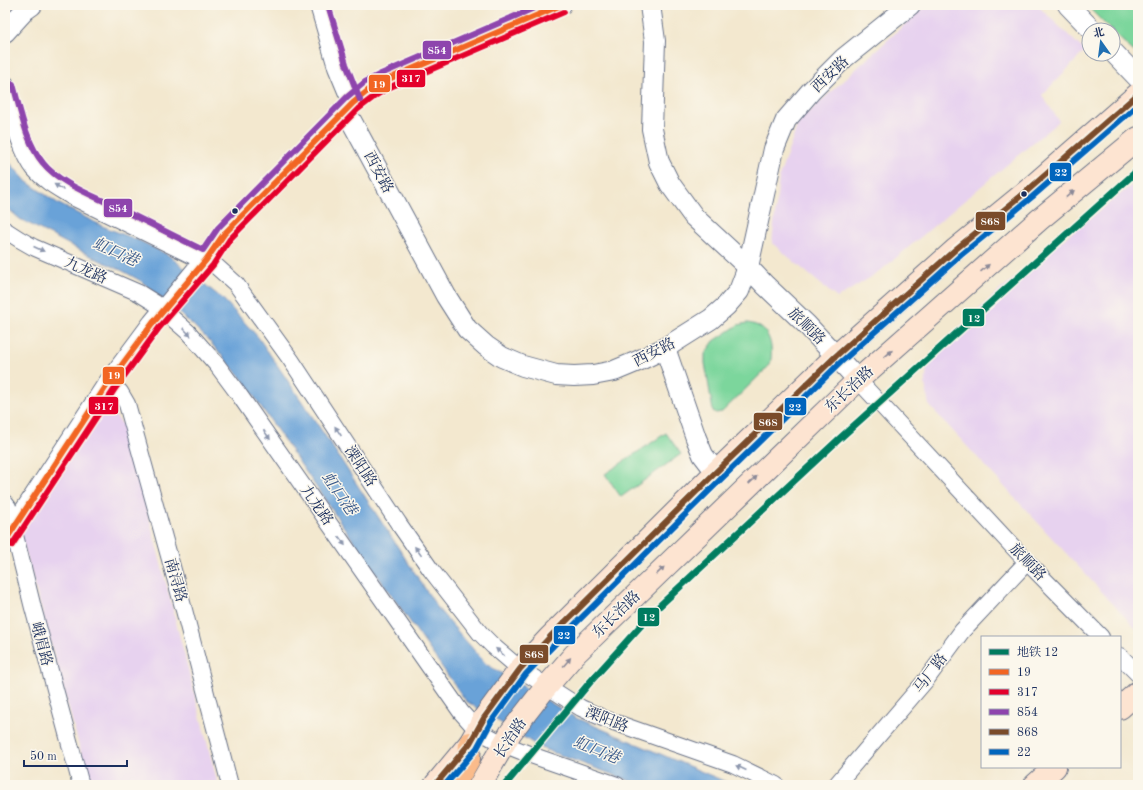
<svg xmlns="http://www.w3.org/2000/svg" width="1143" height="790" font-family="'Old Standard TT','Noto Serif SC',serif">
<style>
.built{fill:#e7d2ef}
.green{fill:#7cd69c;stroke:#4c827d}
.water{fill:#69a2d8;stroke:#42689b}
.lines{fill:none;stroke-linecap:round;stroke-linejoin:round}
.minor-casing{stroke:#677086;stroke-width:18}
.tertiary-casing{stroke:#677086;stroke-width:22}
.secondary-casing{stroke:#677086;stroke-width:24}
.primary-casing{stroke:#677086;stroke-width:24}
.minor{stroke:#fff;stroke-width:16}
.tertiary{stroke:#fff;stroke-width:20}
.secondary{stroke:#fde4d1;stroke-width:22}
.primary{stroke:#fabb8b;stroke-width:22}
.bus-1-casing{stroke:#fbf7ec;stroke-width:9}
.bus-2-casing{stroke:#fbf7ec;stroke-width:9}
.bus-3-casing{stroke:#fbf7ec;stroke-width:9}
.bus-4-casing{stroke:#fbf7ec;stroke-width:9}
.bus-5-casing{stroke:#fbf7ec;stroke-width:9}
.bus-1{stroke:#f26522;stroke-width:6}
.bus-2{stroke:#e4002b;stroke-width:6}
.bus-3{stroke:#8e44ad;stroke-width:6}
.bus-4{stroke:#7a4b2a;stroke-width:6}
.bus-5{stroke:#0065bd;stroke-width:6}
.metro-1-casing{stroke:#fbf7ec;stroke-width:10}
.metro-1{stroke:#007b5f;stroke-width:7}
.oneway{fill:#8d97ae}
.oneway2{fill:#8c8a98}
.bus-dot{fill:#1b2f5e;stroke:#fbf7ec;stroke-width:1.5}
.labels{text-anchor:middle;stroke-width:3;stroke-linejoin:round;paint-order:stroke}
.street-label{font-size:15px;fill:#1b2f5e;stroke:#fbf7ec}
.water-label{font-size:16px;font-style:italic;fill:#365789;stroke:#fbf7ec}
.line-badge{stroke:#fbf7ec;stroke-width:1.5}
.badge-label{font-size:11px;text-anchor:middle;font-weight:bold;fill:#fff}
</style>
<rect width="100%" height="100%" fill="#fbf7ec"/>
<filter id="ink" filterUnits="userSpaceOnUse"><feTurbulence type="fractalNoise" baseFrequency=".025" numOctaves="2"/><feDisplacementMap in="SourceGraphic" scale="8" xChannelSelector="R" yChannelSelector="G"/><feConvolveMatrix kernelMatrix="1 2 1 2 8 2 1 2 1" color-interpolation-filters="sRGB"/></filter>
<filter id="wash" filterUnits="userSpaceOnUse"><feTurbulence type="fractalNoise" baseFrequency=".012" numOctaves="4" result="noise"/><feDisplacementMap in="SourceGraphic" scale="16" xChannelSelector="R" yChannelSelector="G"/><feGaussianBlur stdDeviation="0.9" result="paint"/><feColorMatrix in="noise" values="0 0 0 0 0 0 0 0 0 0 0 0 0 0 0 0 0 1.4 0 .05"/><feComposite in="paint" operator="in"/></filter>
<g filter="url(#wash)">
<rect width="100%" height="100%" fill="#f3e8cf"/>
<!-- built -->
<g class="built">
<path d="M926 5H1037L1085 51 1042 95 1059 121 879 272 837 298 772 243 779 177 799 121Z"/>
<path d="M1138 180V631L929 405 925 384 927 367 936 349 1001 289Z"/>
<path d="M106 413 115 416 126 428 218 785H90L19 528 98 414Z"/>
</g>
<!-- green -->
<g class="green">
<path d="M1086 5H1138V52L1133 51 1113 32V30H1111Z"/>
<path d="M747 323C770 325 774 346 770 365L722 412 716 413 713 411 705 363V354L714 341 738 325Z"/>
<path d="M666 433 681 454 621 497 605 474Z"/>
</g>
<!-- water -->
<path class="water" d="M5 151 9 162 27 182 59 204 102 226 140 241 168 255 224 300 258 337 326 437 439 610 486 664 576 718 733 785H641L541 748 466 701 368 562 242 379 210 342 193 325 141 281 123 271 99 260 20 219 5 206Z"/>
</g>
<g filter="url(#ink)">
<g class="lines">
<!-- minor casing -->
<g class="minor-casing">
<g id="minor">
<path d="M5 230 19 239 33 247 139 293 155 303 188 332 217 365 240 396 461 712 477 730 503 744 531 755 617 785"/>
<path d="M206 260 217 267 236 284 291 360 399 524 431 570 480 633 493 646 520 669 581 708 605 719 733 764 776 785"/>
<path d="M858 380 1027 562 1101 637"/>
<path d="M107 385 120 392 127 404 184 610 230 785"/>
<path d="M5 503 8 507 33 608 81 785"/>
<path d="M1120 656 1138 674"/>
<path d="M836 785 926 680 962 631 1027 562"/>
</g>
</g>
<!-- tertiary casing -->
<g class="tertiary-casing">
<g id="tertiary">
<path d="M320 5 338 67 353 103"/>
<path d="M650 5 655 41 652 129 659 162 670 184 694 217 748 267 765 285 807 325 858 380"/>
<path d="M1068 5 1092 30"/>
<path d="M5 32 25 10 32 5"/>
<path d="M1113 52 1138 78"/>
<path d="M5 86C12 108 22 151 36 168 45 179 58 186 71 194L206 260"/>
<path d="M346 111 446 296 467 329 486 346 502 357 523 366 556 375 574 376 593 375 614 371 638 361 665 348 711 319 726 306 739 291 748 267 774 149 786 120 811 91 844 58 910 5"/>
<path d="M665 348 696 438 703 455 716 472"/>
<path d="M5 541 107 385 153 323 195 272 206 260 224 234 353 103 370 89 384 81 561 5"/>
</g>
</g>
<!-- secondary casing -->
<g class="secondary-casing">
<g id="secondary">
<path d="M1120 708 1138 692"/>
<path d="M435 785 470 743 484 718 520 669 550 637 716 472 836 356 956 249 1027 191 1138 94"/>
<path d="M480 785 511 732 542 692 574 655 858 380 1040 219 1138 138"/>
<path d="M1035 785 1055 767"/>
</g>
</g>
<!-- primary casing -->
<g class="primary-casing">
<path id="primary" d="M454 785 469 759 470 743"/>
</g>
<!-- minor -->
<use href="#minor" class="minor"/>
<!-- tertiary -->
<use href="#tertiary" class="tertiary"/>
<!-- secondary -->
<use href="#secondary" class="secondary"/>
<!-- primary -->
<use href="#primary" class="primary"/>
<!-- bus-1 casing -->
<g class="bus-1-casing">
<path id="bus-1" d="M5 541 107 385 153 323 206 260 224 234 353 103 370 89 384 81 561 5"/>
</g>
<!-- bus-2 casing -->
<g class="bus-2-casing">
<path id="bus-2" d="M12 545 114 390 159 328 213 265 230 239 358 109 375 96 388 88 564 12"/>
</g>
<!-- bus-3 casing -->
<g class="bus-3-casing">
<g id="bus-3">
<path d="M328 5 346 64 360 100"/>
<path d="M13 84C20 109 26 143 43 163 58 182 89 194 110 204 141 219 172 235 203 250L218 228 347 97 365 82 381 74 541 5"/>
</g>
</g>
<!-- bus-4 casing -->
<g class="bus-4-casing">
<path id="bus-4" d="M435 785 470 743 484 718 520 669 550 637 716 472 836 356 956 249 1027 191 1138 94"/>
</g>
<!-- bus-5 casing -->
<g class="bus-5-casing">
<path id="bus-5" d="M445 785 477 748 491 722 526 674 556 643 722 478 841 362 961 255 1032 197 1138 105"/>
</g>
<!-- bus-1 -->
<use href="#bus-1" class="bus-1"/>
<!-- bus-2 -->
<use href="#bus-2" class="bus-2"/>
<!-- bus-3 -->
<use href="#bus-3" class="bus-3"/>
<!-- bus-4 -->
<use href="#bus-4" class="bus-4"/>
<!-- bus-5 -->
<use href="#bus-5" class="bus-5"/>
<!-- metro-1 casing -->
<g class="metro-1-casing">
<path id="metro-1" d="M505 785 591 681 654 611 838 440 1138 170"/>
</g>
<!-- metro-1 -->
<use href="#metro-1" class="metro-1"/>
</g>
<!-- one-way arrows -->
<defs><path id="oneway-solid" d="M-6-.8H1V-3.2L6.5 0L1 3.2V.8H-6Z"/></defs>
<g class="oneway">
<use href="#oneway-solid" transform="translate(59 187) rotate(-150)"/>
<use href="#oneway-solid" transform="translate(39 249) rotate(24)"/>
<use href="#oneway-solid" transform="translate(187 332) rotate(46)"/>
<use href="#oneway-solid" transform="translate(338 431) rotate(-124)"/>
<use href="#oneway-solid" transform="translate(267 435) rotate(55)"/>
<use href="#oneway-solid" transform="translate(342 541) rotate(55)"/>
<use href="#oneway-solid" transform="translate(418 551) rotate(-126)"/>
<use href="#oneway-solid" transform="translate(500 652) rotate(-140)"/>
<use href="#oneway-solid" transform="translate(741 768) rotate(-155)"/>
</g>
<g class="oneway2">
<use href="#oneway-solid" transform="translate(1070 194) rotate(-40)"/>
<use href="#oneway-solid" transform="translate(985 268) rotate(-41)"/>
<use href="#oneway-solid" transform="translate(888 354) rotate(-41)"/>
<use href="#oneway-solid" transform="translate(753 480) rotate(-44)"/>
<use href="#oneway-solid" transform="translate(660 571) rotate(-44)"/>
<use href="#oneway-solid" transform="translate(567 662) rotate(-50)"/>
</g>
</g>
<!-- markers -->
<g class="bus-dot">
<circle cx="1024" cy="194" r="3.5"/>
<circle cx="235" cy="211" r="3.5"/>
</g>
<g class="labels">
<!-- street labels -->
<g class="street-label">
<text transform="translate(830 74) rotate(-44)" y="5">西安路</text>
<text transform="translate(379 172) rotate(62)" y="5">西安路</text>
<text transform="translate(86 270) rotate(24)" y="5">九龙路</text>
<text transform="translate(807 326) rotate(45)" y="5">旅顺路</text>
<text transform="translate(654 352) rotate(-27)" y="5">西安路</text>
<text transform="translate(849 389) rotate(-43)" y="5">东长治路</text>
<text transform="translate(361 466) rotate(57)" y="5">溧阳路</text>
<text transform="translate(317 505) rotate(55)" y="5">九龙路</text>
<text transform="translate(1028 562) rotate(46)" y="5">旅顺路</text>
<text transform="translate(176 580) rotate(74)" y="5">南浔路</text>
<text transform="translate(616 614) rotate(-44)" y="5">东长治路</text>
<text transform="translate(42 644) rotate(75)" y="5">峨眉路</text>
<text transform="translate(930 673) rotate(-53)" y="5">马厂路</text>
<text transform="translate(607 719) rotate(22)" y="5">溧阳路</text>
<text transform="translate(510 738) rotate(-56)" y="5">长治路</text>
</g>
<!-- water labels -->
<g class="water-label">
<text transform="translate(116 251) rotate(24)" y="6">虹口港</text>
<text transform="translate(340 493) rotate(55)" y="6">虹口港</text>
<text transform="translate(597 749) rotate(22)" y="6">虹口港</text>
</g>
</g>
<g class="line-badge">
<rect x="422" y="40" width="30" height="20" rx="4" fill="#8e44ad"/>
<rect x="396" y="69" width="30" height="19" rx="4" fill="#e4002b"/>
<rect x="368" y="74" width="23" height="19" rx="4" fill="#f26522"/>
<rect x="1049" y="162" width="23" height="20" rx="4" fill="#0065bd"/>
<rect x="103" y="198" width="30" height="20" rx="4" fill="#8e44ad"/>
<rect x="975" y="211" width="31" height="20" rx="4" fill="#7a4b2a"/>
<rect x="962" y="308" width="23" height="19" rx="4" fill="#007b5f"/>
<rect x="102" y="366" width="23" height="19" rx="4" fill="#f26522"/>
<rect x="88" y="396" width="31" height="19" rx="4" fill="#e4002b"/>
<rect x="784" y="397" width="23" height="19" rx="4" fill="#0065bd"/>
<rect x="753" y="412" width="30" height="19" rx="4" fill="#7a4b2a"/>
<rect x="637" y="607" width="23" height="20" rx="4" fill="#007b5f"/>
<rect x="553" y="625" width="23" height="20" rx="4" fill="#0065bd"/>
<rect x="519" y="644" width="30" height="20" rx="4" fill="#7a4b2a"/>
</g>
<g class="badge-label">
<text x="437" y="54">854</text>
<text x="411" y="82">317</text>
<text x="379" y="88">19</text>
<text x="1061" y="176">22</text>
<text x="118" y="212">854</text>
<text x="990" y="225">868</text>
<text x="974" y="322">12</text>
<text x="114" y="379">19</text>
<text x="104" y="410">317</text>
<text x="795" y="411">22</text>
<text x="768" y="426">868</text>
<text x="649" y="621">12</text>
<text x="564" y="639">22</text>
<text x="534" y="658">868</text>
</g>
<!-- margin -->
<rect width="1143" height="790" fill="none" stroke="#fbf7ec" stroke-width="20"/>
<!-- legend -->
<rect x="981" y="636" width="140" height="132" fill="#fbf7ec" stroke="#a1a7b3"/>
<rect x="989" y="649" width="20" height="6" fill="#007b5f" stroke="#a1a7b3"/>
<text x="1017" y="656" font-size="12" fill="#1b2f5e">地铁 12</text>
<rect x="989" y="669" width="20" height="6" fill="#f26522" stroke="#a1a7b3"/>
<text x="1017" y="676" font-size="12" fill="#1b2f5e">19</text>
<rect x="989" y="689" width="20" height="6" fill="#e4002b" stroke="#a1a7b3"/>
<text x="1017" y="696" font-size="12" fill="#1b2f5e">317</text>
<rect x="989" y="709" width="20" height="6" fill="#8e44ad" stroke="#a1a7b3"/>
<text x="1017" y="716" font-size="12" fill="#1b2f5e">854</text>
<rect x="989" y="729" width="20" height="6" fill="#7a4b2a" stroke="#a1a7b3"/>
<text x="1017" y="736" font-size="12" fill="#1b2f5e">868</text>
<rect x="989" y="749" width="20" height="6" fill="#0065bd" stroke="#a1a7b3"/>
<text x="1017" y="756" font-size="12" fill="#1b2f5e">22</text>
<!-- north arrow -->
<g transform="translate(1101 42) rotate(346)"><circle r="19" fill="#fbf7ec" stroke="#a1a7b3"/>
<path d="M0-3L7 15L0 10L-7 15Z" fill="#1f6fb2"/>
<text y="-6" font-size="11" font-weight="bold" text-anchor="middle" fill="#1b2f5e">北</text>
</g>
<!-- scale -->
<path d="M24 760v6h103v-6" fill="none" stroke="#1b2f5e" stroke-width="2"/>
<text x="30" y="760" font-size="12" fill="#1b2f5e" stroke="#fbf7ec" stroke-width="3" paint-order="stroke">50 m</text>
</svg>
